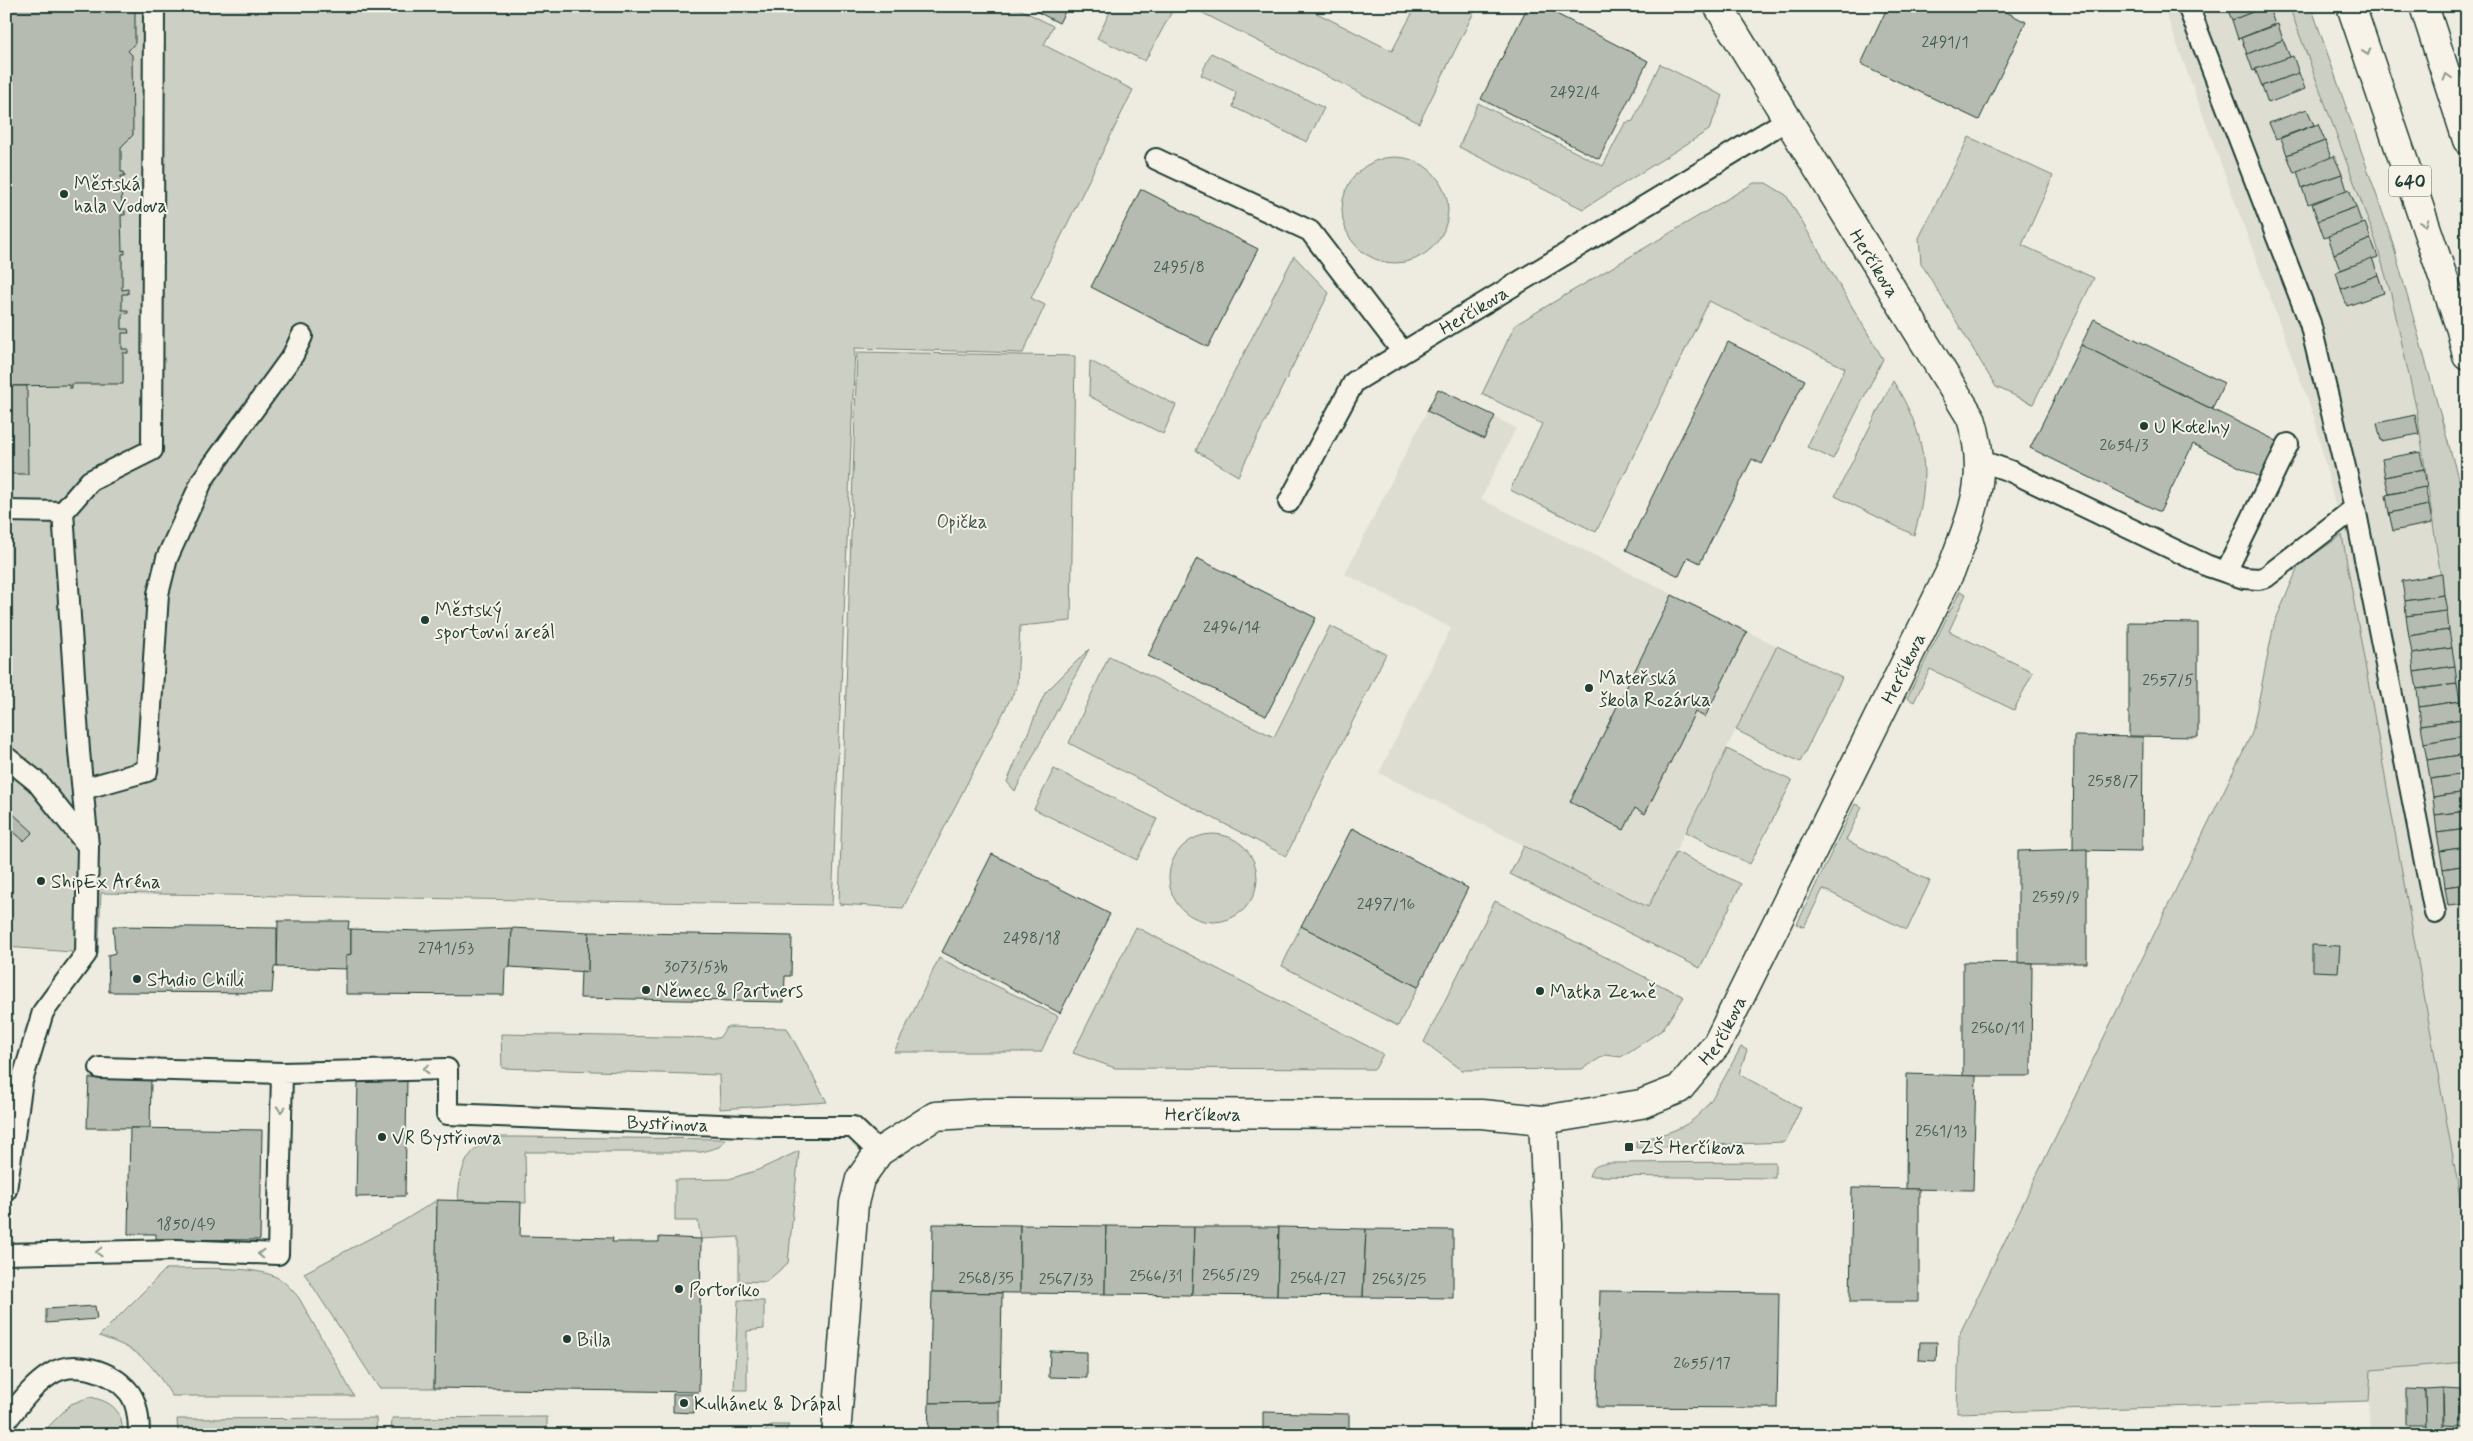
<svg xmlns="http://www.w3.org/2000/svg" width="2473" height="1441" font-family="Mynerve,sans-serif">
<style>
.built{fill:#ddddd2}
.green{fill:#cccfc4;stroke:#76867c}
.building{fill:#b5bbb0;stroke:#1f3d34}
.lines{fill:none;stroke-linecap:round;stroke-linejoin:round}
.service-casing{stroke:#1f3d34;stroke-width:24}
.minor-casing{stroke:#1f3d34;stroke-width:31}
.trunk-casing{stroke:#1f3d34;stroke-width:31}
.service{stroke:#f7f3e8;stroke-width:20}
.minor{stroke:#f7f3e8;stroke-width:28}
.trunk{stroke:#f7f3e8;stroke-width:28}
.oneway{stroke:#8b988e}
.poi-dot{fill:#1f3d34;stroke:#f7f3e8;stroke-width:2}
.labels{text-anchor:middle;stroke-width:4;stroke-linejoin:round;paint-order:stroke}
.number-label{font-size:16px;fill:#445c53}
.shield{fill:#f7f3e8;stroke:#60746a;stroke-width:1}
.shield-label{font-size:18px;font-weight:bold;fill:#1f3d34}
.poi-label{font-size:19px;fill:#1f3d34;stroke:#f7f3e8;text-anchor:start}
.street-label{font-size:19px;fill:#1f3d34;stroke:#f7f3e8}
.park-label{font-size:19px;fill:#425a51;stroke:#f7f3e8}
</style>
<rect width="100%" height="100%" fill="#eeece1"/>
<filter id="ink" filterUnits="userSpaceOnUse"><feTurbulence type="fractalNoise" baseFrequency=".02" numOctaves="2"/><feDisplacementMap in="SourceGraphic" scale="10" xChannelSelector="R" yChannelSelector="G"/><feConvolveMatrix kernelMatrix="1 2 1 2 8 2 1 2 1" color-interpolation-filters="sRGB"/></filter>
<g filter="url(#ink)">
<!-- built -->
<g class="built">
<path d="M2163 6H2289L2375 239 2391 294 2417 412 2467 759V1236L2342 535 2314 417Z"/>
<path d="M1438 389 1516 428 1481 499 1777 646 1648 907 1379 773 1451 628 1345 574Z"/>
<path d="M2467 1362V1435H2369L2370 1370Z"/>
</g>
<!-- green -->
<g class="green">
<path d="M6 6H1014L1053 26 1044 45 1133 90 1031 298 1045 305 1023 353 855 348 832 905 101 893 98 954 6 947Z"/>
<path d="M1113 6H1175L1145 61 1097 38Z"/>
<path d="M1189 6H1303L1392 51 1416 6H1477L1419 123Z"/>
<path d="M2289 6H2311L2390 234 2467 510V759L2417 412 2391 294 2375 239Z"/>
<path d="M1211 53 1324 108 1307 142 1233 107 1236 92 1201 75Z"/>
<path d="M1660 64 1723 96 1709 130 1583 209 1459 147 1478 103 1603 166 1625 123 1633 121Z"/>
<path d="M1969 137 2053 176 2022 245 2094 278 2033 404 1996 387 1921 263 1919 238Z"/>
<circle cx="1395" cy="210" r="53"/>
<path d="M1754 183H1766L1786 195 1883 359 1833 459 1807 447 1845 368 1709 301 1596 532 1510 490 1542 424 1482 394 1515 325Z"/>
<path d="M1294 256 1329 293 1238 476 1196 451 1203 433Z"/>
<path d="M857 352 1075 356 1071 621 1020 626 1017 686 903 908 839 904Z"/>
<path d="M1090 361 1176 405 1163 434 1089 396Z"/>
<path d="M1893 381C1926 434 1932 475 1914 535L1835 496Z"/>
<path d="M2342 535 2467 1236V1362L2371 1370 2369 1401 1957 1413 1959 1335 2252 733 2274 624 2299 565Z"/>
<path d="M1960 591 1966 594 1949 631 2033 672 2014 710 1930 669 1914 702 1907 698Z"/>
<path d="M1330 626 1386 654 1286 856 1069 743 1109 656 1274 737Z"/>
<path d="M1777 646 1842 678 1800 762 1736 730Z"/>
<path d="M1089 649 1015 791 1007 782 1045 693Z"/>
<path d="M1727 749 1792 781 1750 864 1686 832Z"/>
<path d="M1054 769 1157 819 1137 860 1034 809Z"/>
<path d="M1855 804 1862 807 1846 840 1930 881 1907 930 1823 889 1804 927 1797 924Z"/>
<circle cx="1213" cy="878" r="44"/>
<path d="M1524 846 1648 907 1676 852 1741 884 1700 968 1510 874Z"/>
<path d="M1495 901 1684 997 1662 1030 1621 1057 1605 1055 1582 1069 1462 1070 1424 1042Z"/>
<path d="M1301 926 1418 987 1398 1026 1282 966Z"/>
<path d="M1136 927 1383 1054 1375 1069 1115 1068 1073 1053Z"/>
<path d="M939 958 1058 1016 1041 1052H894Z"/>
<path d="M727 1027 787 1028 827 1102 720 1109 719 1075 502 1068 501 1034 719 1038Z"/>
<path d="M1741 1047 1747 1050 1739 1074 1801 1108 1785 1142 1636 1148V1141C1656 1136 1678 1132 1694 1119 1713 1104 1729 1068 1741 1047Z"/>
<path d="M499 1137H516L726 1139 719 1147 702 1152H525L526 1203 458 1200C460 1167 466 1147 499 1137Z"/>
<path d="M799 1151 788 1263 766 1282 739 1281V1237L701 1239 698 1221H675V1180L729 1179 758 1170Z"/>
<path d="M1775 1162V1178L1589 1176C1592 1166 1598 1165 1608 1163Z"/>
<path d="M437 1200 434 1388H379L304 1273 403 1221Z"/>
<path d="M166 1269C194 1269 253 1265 276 1277 285 1281 292 1290 299 1298L354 1396H172C148 1359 142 1351 99 1336Z"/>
<path d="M738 1300 764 1301V1329L747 1331V1390H734Z"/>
<path d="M90 1397C113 1402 122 1410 123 1434L40 1435 71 1404Z"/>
<path d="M547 1417V1435H391L392 1418Z"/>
<path d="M376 1418 377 1435H178L177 1419Z"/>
<path d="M771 1425H789L784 1435H761Z"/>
</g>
<!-- building -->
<g class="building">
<path d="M6 6H135V43L128 51 132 55 133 135 121 147V172H124L125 176H121L122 212 125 211V215H121L122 251 125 250V254H122V290L128 289V294H122V310H128V313L122 314V329H128L129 333H122V349H128V353H123V384H72V388H69V385L6 386Z"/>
<path d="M1026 6H1068L1059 23Z"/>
<path d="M1528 6H1541L1648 61 1599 159 1481 99Z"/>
<path d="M1888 6H1994L2026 22 1979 120 1861 64Z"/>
<path d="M2226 6H2268L2232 20Z"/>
<path d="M2268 6 2275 24 2238 39 2232 20Z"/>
<path d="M2278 24 2283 40 2247 54 2241 38Z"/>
<path d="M2283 40 2290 57 2253 71 2247 54Z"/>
<path d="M2293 56 2299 73 2262 86 2255 69Z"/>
<path d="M2299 73 2305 89 2268 103 2262 86Z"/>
<path d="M2307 109 2314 125 2276 139 2269 123Z"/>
<path d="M2318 124 2325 141 2287 155 2281 138Z"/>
<path d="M2325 141 2331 158 2294 173 2287 155Z"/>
<path d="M2334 156 2342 174 2302 188 2297 171Z"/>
<path d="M2342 174 2347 190 2308 204 2302 188Z"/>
<path d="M1141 189 1258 249 1208 347 1091 287Z"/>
<path d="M2349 189 2356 207 2318 221 2312 204Z"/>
<path d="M2356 207 2362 224 2324 238 2318 221Z"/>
<path d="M2365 223 2371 239 2334 254 2328 236Z"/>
<path d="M2371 239 2378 257 2340 270 2334 254Z"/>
<path d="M2372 258 2378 275 2341 289 2336 272Z"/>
<path d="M2378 275 2384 293 2347 306 2341 289Z"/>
<path d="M2094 319 2224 383 2212 409 2081 345Z"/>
<path d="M1728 342 1805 380 1762 464 1752 459 1700 563 1688 557 1679 576 1626 550Z"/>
<path d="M2081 345 2281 443 2264 479 2193 444 2160 512 2030 448Z"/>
<path d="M6 386H27L28 474H6Z"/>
<path d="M1438 389 1495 416 1484 439 1427 411Z"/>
<path d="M2415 415 2419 434 2381 441 2377 423Z"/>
<path d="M2420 452 2424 469 2385 477 2382 459Z"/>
<path d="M2424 469 2427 487 2389 494 2385 477Z"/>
<path d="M2425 487 2429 505 2389 513 2386 495Z"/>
<path d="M2429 505 2432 523 2393 531 2389 513Z"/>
<path d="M1197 558 1316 618 1266 716 1148 656Z"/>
<path d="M2442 574 2444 595 2405 601 2402 581Z"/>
<path d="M1672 595 1747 632 1705 717 1695 712 1645 814 1635 808 1624 830 1570 802Z"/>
<path d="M2444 595 2447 611 2406 616 2405 601Z"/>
<path d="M2447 611 2449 630 2409 636 2406 616Z"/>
<path d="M2129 622 2198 623V737L2129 736Z"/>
<path d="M2449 630 2452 648 2412 654 2409 636Z"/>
<path d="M2452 648 2455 666 2414 672 2412 654Z"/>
<path d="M2455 666 2457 684 2417 689 2414 672Z"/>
<path d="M2457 684 2460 701 2419 707 2417 689Z"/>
<path d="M2460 701 2462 719 2421 725 2419 707Z"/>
<path d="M2462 719 2464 736 2424 743 2421 725Z"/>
<path d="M2074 736 2143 737 2142 851 2073 850Z"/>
<path d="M2464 736 2467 754 2427 760 2424 743Z"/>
<path d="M2467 754V774L2430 779 2427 760Z"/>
<path d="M2467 774V792L2433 797 2430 779Z"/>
<path d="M2467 792V811L2435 815 2433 797Z"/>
<path d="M10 811 33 832 24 841 6 825V815Z"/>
<path d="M2467 811V829L2437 833 2435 815Z"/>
<path d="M1352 828 1468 888 1418 987 1301 926Z"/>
<path d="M2467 829V847L2440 851 2437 833Z"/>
<path d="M2467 847V865L2443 869 2440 851Z"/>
<path d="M2087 849V963H2018V851Z"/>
<path d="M992 854 1110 914 1060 1013 942 952Z"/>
<path d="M2467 865V884L2445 887 2443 869Z"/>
<path d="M2467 884V904L2448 906 2445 887Z"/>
<path d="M278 921H349L348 929H351V954L346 956 347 969 277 967Z"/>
<path d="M113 926 277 928V967H274L272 993 109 992 108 955 115 953Z"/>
<path d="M512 928 510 967 505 969 504 995 346 994V956L351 954V929L423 931Z"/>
<path d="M512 928 589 932 588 972 510 967Z"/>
<path d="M589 932 792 936 791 976H785L784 1002 580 998 581 971 588 972Z"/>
<path d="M2312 945 2340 946 2338 972 2312 971Z"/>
<path d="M1963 962 2032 963 2031 1076H1963Z"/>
<path d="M1907 1074 1976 1076 1973 1190 1906 1189Z"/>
<path d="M89 1078 151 1080 150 1128H87Z"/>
<path d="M358 1078 407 1079 405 1196 356 1197Z"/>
<path d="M130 1128 262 1130 260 1240 156 1239V1234H128Z"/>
<path d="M1852 1188 1919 1189V1302H1850Z"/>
<path d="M437 1200 521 1202 520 1236 613 1238 612 1242H659V1237L701 1239 699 1392 434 1388Z"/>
<path d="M933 1224 1020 1225V1293L932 1292Z"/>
<path d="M1020 1225 1106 1226 1105 1294 1020 1293Z"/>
<path d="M1106 1226 1194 1227 1192 1295 1105 1294Z"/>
<path d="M1194 1227H1279L1277 1296 1192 1295Z"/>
<path d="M1279 1227 1366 1229 1363 1297 1277 1296Z"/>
<path d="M1366 1229 1453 1230V1298L1363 1297Z"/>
<path d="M1600 1291 1779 1293 1777 1408 1597 1407Z"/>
<path d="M932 1292 1002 1293 1000 1402 929 1403Z"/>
<path d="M95 1306 97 1319 46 1323V1309Z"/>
<path d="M1920 1342H1937L1936 1361 1919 1360Z"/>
<path d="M1050 1351 1087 1352V1378L1049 1377Z"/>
<path d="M2406 1389 2425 1390 2426 1425H2406Z"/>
<path d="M2443 1389V1429H2426L2425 1390Z"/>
<path d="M2443 1389 2461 1390V1426L2444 1425Z"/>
<rect x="2461" y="1390" width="6" height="36"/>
<path d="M673 1394H694V1413L673 1412Z"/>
<path d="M1000 1402V1435H928L929 1403Z"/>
<path d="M1263 1412 1349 1414V1435H1263Z"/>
</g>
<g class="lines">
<!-- service casing -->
<g class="service-casing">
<g id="service">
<path d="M1156 159 1310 231 1402 351"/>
<path d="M1981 461 2010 471 2208 566 2244 578 2259 579 2266 577 2355 508 2310 323 2188 6"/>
<path id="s1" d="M1289 502 1354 382 1787 120"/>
<path d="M2355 508 2435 913"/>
<path d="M6 511 63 512"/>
<path d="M2226 572 2288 444"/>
<path d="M6 757 37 782 88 846"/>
<path d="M83 789 147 771 158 594 167 558 203 479 293 355 302 336"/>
<path d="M100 1068 282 1073"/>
<path d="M6 1190 22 1081 43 1012 86 954 88 846 79 751 63 512 90 481 152 450 154 6"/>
<path id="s2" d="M6 1254 176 1250 278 1254 282 1073 447 1069V1114L772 1127H853L879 1152"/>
<path d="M6 1421C20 1403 32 1386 51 1374 74 1359 111 1371 128 1391 138 1402 139 1421 139 1435"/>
</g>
</g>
<!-- minor casing -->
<g class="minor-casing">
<g id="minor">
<path d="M1543 1120 1548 1225V1435"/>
<path id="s3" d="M836 1435 854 1203 860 1179 879 1152 935 1116 984 1113 1481 1114 1543 1120 1641 1104 1679 1089 1717 1044 1952 568C1972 512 1990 479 1971 418L1718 6"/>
</g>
</g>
<!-- trunk casing -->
<g class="trunk-casing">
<g id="trunk">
<path d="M2351 6 2461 330 2467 356"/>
<path d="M2424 6 2467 140"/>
</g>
</g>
<!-- service -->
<use href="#service" class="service"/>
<!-- minor -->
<use href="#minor" class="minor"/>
<!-- trunk -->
<use href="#trunk" class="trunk"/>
</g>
<!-- one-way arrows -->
<defs><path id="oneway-chevron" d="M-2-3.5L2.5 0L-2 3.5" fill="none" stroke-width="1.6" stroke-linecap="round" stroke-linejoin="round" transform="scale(1.25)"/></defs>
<g class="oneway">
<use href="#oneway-chevron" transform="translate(2367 52) rotate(71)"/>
<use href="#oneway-chevron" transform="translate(2447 77) rotate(-107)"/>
<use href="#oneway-chevron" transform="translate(2425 223) rotate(71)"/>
<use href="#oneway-chevron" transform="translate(426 1069) rotate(179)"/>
<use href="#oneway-chevron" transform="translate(281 1109) rotate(91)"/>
<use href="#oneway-chevron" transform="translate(99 1252) rotate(179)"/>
<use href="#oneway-chevron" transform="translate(261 1254) rotate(-178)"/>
</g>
</g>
<!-- markers -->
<g class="poi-dot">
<circle cx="64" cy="194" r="5"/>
<circle cx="2144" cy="426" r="5"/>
<circle cx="425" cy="620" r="5"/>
<circle cx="1589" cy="688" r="5"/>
<circle cx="41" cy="881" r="5"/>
<circle cx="137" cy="979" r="5"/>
<circle cx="646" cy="990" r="5"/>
<circle cx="1540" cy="991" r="5"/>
<circle cx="382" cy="1137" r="5"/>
<rect x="1624" y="1142" width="10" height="10" rx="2.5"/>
<circle cx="679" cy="1289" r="5"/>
<circle cx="567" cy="1339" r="5"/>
<circle cx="684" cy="1403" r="5"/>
</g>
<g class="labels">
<!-- number labels -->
<g class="number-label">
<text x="1945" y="47">2491/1</text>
<text x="1575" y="97">2492/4</text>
<text x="1179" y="272">2495/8</text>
<text x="2124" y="450">2654/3</text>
<text x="1232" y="632">2496/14</text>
<text x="2168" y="685">2557/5</text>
<text x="2113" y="786">2558/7</text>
<text x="2056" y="902">2559/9</text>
<text x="1386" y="909">2497/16</text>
<text x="1032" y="943">2498/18</text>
<text x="446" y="953">2741/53</text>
<text x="696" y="972">3073/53b</text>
<text x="1998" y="1033">2560/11</text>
<text x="1941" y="1136">2561/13</text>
<text x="186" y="1229">1850/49</text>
<text x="1231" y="1280">2565/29</text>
<text x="1156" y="1281">2566/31</text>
<text x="986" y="1283">2568/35</text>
<text x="1318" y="1283">2564/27</text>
<text x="1066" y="1284">2567/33</text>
<text x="1399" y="1284">2563/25</text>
<text x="1702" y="1368">2655/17</text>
</g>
<!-- shield labels -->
<rect class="shield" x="2389" y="165.5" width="42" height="31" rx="4"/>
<g class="shield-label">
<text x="2410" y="187">640</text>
</g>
<!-- poi labels -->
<g class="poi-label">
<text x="74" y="190">Městská<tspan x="74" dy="22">hala Vodova</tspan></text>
<text x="2154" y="433">U Kotelny</text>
<text x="435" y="616">Městský<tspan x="435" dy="22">sportovní areál</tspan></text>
<text x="1599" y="684">Mateřská<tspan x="1599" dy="22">škola Rozárka</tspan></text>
<text x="51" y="888">ShipEx Aréna</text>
<text x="147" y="986">Studio Chilli</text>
<text x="656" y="997">Němec &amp; Partners</text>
<text x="1550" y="998">Matka Země</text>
<text x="392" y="1144">VR Bystřinova</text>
<text x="1639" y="1154">ZŠ Herčíkova</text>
<text x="689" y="1296">Portoriko</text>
<text x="577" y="1346">Billa</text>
<text x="694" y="1410">Kulhánek &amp; Drápal</text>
</g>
<!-- street labels -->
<g class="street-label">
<text transform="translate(1875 263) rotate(58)" y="7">Herčíkova</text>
<text dy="7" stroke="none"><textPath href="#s1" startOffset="276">Herčíkova</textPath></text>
<text dy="7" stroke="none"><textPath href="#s3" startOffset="1584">Herčíkova</textPath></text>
<text dy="7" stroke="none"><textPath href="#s3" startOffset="1179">Herčíkova</textPath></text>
<text dy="7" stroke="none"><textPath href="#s3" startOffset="625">Herčíkova</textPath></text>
<text dy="7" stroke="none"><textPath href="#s2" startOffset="884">Bystřinova</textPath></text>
</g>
<!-- park labels -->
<g class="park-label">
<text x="962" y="528">Opička</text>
</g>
</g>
<!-- margin -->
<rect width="2473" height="1441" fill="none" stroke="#f7f3e8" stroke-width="25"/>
<rect x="12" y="12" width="2448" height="1416" fill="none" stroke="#1f3d34" stroke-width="2" filter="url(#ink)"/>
</svg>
